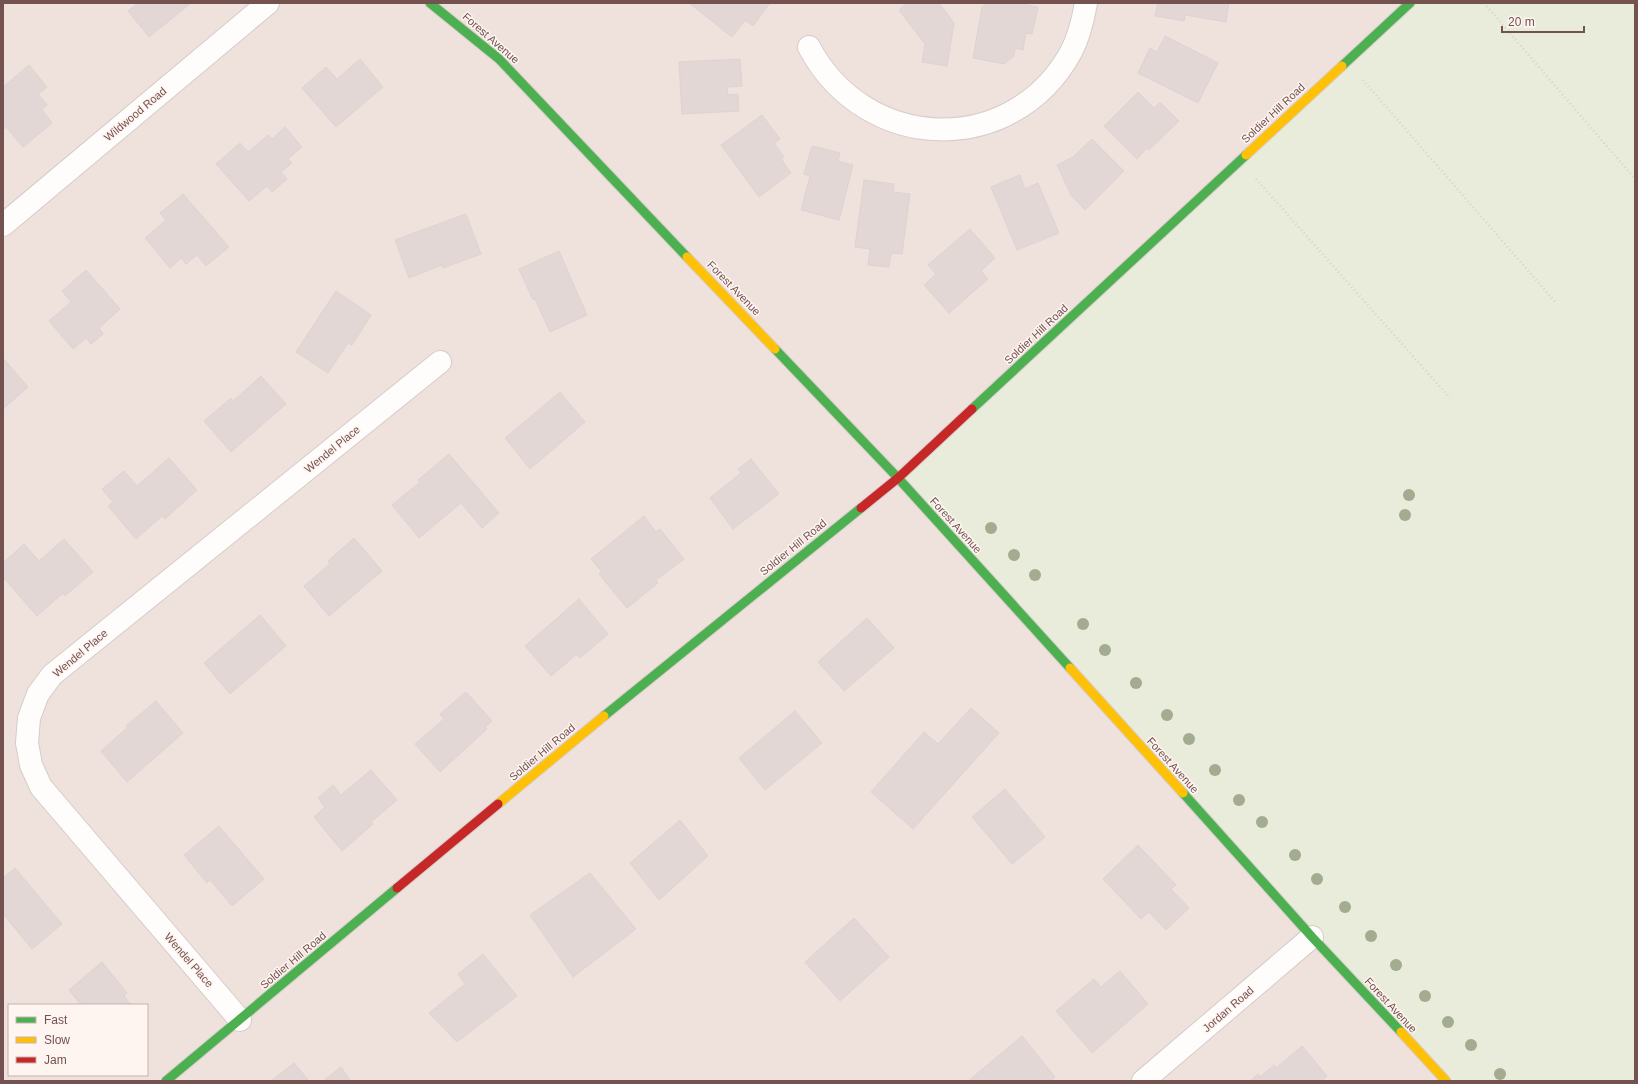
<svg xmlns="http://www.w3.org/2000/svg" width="1638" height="1084" font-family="Helvetica,sans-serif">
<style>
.residential{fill:#efe1dc;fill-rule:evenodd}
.green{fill:#e9ecda}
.building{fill:#e3d7d6;stroke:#dfd2d1}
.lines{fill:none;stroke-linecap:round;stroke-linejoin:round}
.street-casing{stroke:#d6ccca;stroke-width:24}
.fast-casing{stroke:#d6ccca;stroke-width:11}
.slow-casing{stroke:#d6ccca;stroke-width:11}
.jam-casing{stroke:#d6ccca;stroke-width:11}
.path{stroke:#d9d0d0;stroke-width:2.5;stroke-dasharray:1 3;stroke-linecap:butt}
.street{stroke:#fefdfc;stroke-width:22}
.fast{stroke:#4caf50;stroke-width:9}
.slow{stroke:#ffc107;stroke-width:9}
.jam{stroke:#c62828;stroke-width:9}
.tree{fill:#a3ab91}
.labels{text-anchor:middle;stroke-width:3;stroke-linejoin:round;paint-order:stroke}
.street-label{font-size:11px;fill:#73524f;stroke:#fef4f0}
</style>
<rect width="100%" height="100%" fill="#f7f0ee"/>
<!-- residential -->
<path class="residential" d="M3 3H1410L1446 1081H3ZM9 1005H147V1075H9Z"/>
<!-- green -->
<path class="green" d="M1410 3H1635V1081H1446L898 478Z"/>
<!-- building -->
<g class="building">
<path d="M138 3H191L149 37 128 11Z"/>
<path d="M689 3H770L753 26 745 20 732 37Z"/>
<path d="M907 3H939L954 23 947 66 922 62 925 44 899 10Z"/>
<path d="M989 3H1016L1038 7 1032 34 1026 33 1023 50 1015 48 1014 56 1004 64 973 58 982 7Z"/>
<path d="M1158 3H1229L1226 22 1185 15 1184 21 1155 16Z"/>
<path d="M1165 36 1218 63 1198 103 1138 73 1150 48 1157 52Z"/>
<path d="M360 59 383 87 336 127 302 88 326 67 337 79Z"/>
<path d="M740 59 742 86 727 87 728 95 738 94 739 111 682 114 679 62Z"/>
<path d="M29 65 47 87 38 94 47 105 42 110 52 123 23 147 6 127 3 129V87Z"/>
<path d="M1138 92 1154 108 1160 102 1179 121 1149 150 1147 148 1137 159 1104 126Z"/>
<path d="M762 115 780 139 774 143 784 157 781 159 791 173 759 197 721 145Z"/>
<path d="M285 127 302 147 288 159 292 163 281 172 287 179 272 192 267 186 249 201 216 164 240 143 248 152 268 135 272 139Z"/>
<path d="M1092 139 1124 171 1085 210 1071 195 1057 165 1073 157Z"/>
<path d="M812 146 840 153 838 161 853 165 839 220 801 210 810 176 804 174Z"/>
<path d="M1020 175 1025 189 1038 183 1059 233 1017 250 991 187Z"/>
<path d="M864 180 894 184 893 192 910 194 902 254 891 253 889 267 868 265 870 249 855 247Z"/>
<path d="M183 194 229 247 206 266 197 255 186 264 181 258 170 268 145 238 166 220 160 213Z"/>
<path d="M466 214 481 254 443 268 442 265 409 278 395 240Z"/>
<path d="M970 229 995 258 981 271 988 279 949 313 924 285 936 274 928 265Z"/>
<path d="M559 251 587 315 550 332 535 299 533 300 519 269Z"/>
<path d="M86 270 120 309 99 328 103 334 91 344 86 338 73 349 49 321 71 302 62 291Z"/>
<path d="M336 291 371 315 352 345 348 343 328 373 296 352Z"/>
<path d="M3 358 28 387 3 409Z"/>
<path d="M261 376 286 404 231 452 204 421 231 398 233 401Z"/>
<path d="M560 392 585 422 530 469 505 438Z"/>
<path d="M449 454 499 513 482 528 461 503 419 538 392 505 420 482 418 480Z"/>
<path d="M169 458 197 490 165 519 162 516 136 539 108 506 113 502 102 489 124 471 137 486Z"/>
<path d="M751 459 779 494 733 529 710 498 741 473 738 469Z"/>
<path d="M644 516 656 532 660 529 684 559 656 580 658 583 627 608 599 574 602 572 591 559Z"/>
<path d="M354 538 382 571 329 616 304 586 330 564 328 561Z"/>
<path d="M64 539 93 572 65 596 63 593 37 616 3 577V563L24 544 39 561Z"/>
<path d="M579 599 608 634 580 658 577 654 551 676 525 646Z"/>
<path d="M260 615 286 646 230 694 204 663Z"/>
<path d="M867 618 894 648 844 691 818 662Z"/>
<path d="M466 692 492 721 485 727 487 729 440 772 415 744 444 719 440 714Z"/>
<path d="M156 701 183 733 127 782 101 751 127 728 126 726Z"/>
<path d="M971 708 999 733 913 829 871 792 924 732 938 744Z"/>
<path d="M795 711 822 743 765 790 739 758Z"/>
<path d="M371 770 397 800 371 822 373 824 342 851 314 817 325 807 318 798 333 785 341 795Z"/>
<path d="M1005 789 1045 837 1012 864 972 817Z"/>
<path d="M680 820 708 856 659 900 630 863Z"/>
<path d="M219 826 264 879 232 906 210 880 207 883 184 855Z"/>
<path d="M1138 845 1176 885 1171 889 1189 908 1166 930 1149 912 1141 919 1103 879Z"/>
<path d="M15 868 62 924 32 949 3 914V878Z"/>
<path d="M590 873 636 929 573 977 530 915Z"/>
<path d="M854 918 889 957 840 1001 805 962Z"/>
<path d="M483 954 517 996 457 1042 429 1013 465 984 458 974Z"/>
<path d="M102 962 127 993 124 996 131 1005H81L69 990Z"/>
<path d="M1120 971 1148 1004 1092 1053 1056 1011 1094 979 1101 987Z"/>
<path d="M1022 1036 1055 1077 1050 1081H968Z"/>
<path d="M1302 1046 1327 1076 1321 1081H1250L1258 1074 1260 1077 1274 1065 1276 1068Z"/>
<path d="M294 1063 309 1081H271Z"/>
<path d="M341 1067 351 1081H323Z"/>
</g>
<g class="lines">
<!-- street casing -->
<g class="street-casing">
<g id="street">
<path d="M809 47C865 153 1012 159 1071 52 1079 37 1083 20 1086 3"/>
<path d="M3 225 268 3"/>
<path d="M240 1020 41 787 31 765 27 743 29 718 38 694 52 675 440 362"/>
<path d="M1143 1081 1312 937"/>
</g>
</g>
<!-- fast casing -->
<g class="fast-casing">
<g id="fast">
<path d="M430 3 499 59 687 257"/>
<path d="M1342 66 1410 3"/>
<path d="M775 349 898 478 1070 668"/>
<path d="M972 409 1246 155"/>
<path d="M604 716 861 508"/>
<path d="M1183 793 1312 937 1401 1032"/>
<path d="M166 1081 397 888"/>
</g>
</g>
<!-- slow casing -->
<g class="slow-casing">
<g id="slow">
<path d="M1246 155 1342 66"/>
<path d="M687 257 775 349"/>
<path d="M1070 668 1183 793"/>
<path d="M498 804 604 716"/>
<path d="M1401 1032 1446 1081"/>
</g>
</g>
<!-- jam casing -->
<g class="jam-casing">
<g id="jam">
<path d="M861 508 898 478 972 409"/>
<path d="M397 888 498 804"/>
</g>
</g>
<!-- path -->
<g class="path">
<path d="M1484 3 1635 179"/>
<path d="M1363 80 1556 303"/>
<path d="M1256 179 1450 398"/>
</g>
<!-- street -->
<use href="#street" class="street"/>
<!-- fast -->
<use href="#fast" class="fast"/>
<!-- slow -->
<use href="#slow" class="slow"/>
<!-- jam -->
<use href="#jam" class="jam"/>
</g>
<!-- trees -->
<g class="tree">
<circle cx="1409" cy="495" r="6"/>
<circle cx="1405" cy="515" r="6"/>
<circle cx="991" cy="528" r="6"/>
<circle cx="1014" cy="555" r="6"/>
<circle cx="1035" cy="575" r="6"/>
<circle cx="1083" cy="624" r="6"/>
<circle cx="1105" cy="650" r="6"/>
<circle cx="1136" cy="683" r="6"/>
<circle cx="1167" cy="715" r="6"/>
<circle cx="1189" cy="739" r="6"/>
<circle cx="1215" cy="770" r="6"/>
<circle cx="1239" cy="800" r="6"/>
<circle cx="1262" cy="822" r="6"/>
<circle cx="1295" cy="855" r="6"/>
<circle cx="1317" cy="879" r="6"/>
<circle cx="1345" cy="907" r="6"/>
<circle cx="1371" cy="936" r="6"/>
<circle cx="1396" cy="965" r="6"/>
<circle cx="1425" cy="996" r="6"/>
<circle cx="1448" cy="1022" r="6"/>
<circle cx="1471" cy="1045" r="6"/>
<circle cx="1500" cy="1074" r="6"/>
</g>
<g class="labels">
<!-- street labels -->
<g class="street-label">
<text transform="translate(491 38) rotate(41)" y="4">Forest Avenue</text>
<text transform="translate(1273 113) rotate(-43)" y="4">Soldier Hill Road</text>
<text transform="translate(135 114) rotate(-40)" y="4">Wildwood Road</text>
<text transform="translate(734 288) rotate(46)" y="4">Forest Avenue</text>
<text transform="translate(1036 334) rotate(-43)" y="4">Soldier Hill Road</text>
<text transform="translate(332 449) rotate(-39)" y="4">Wendel Place</text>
<text transform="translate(956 525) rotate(48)" y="4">Forest Avenue</text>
<text transform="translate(793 547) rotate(-39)" y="4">Soldier Hill Road</text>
<text transform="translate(80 653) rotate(-40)" y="4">Wendel Place</text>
<text transform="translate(542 752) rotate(-40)" y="4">Soldier Hill Road</text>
<text transform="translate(1173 765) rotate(48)" y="4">Forest Avenue</text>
<text transform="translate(189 960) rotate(49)" y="4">Wendel Place</text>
<text transform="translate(293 960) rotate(-40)" y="4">Soldier Hill Road</text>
<text transform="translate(1391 1005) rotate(47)" y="4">Forest Avenue</text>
<text transform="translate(1228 1009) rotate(-41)" y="4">Jordan Road</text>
</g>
</g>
<!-- border -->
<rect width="1638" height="1084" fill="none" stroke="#73524f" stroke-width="8"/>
<!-- legend -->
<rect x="8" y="1004" width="140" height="72" fill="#fef4f0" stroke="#c6b3b0"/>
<rect x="16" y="1017" width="20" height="6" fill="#4caf50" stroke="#c6b3b0"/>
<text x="44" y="1024" font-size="12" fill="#73524f">Fast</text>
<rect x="16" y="1037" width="20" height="6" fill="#ffc107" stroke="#c6b3b0"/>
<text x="44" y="1044" font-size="12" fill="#73524f">Slow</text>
<rect x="16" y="1057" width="20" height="6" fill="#c62828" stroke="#c6b3b0"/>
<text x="44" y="1064" font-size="12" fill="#73524f">Jam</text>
<!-- scale -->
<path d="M1502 26v6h82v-6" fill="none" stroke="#73524f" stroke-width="2"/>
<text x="1508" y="26" font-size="12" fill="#73524f" stroke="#fef4f0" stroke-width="3" paint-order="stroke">20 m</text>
</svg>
